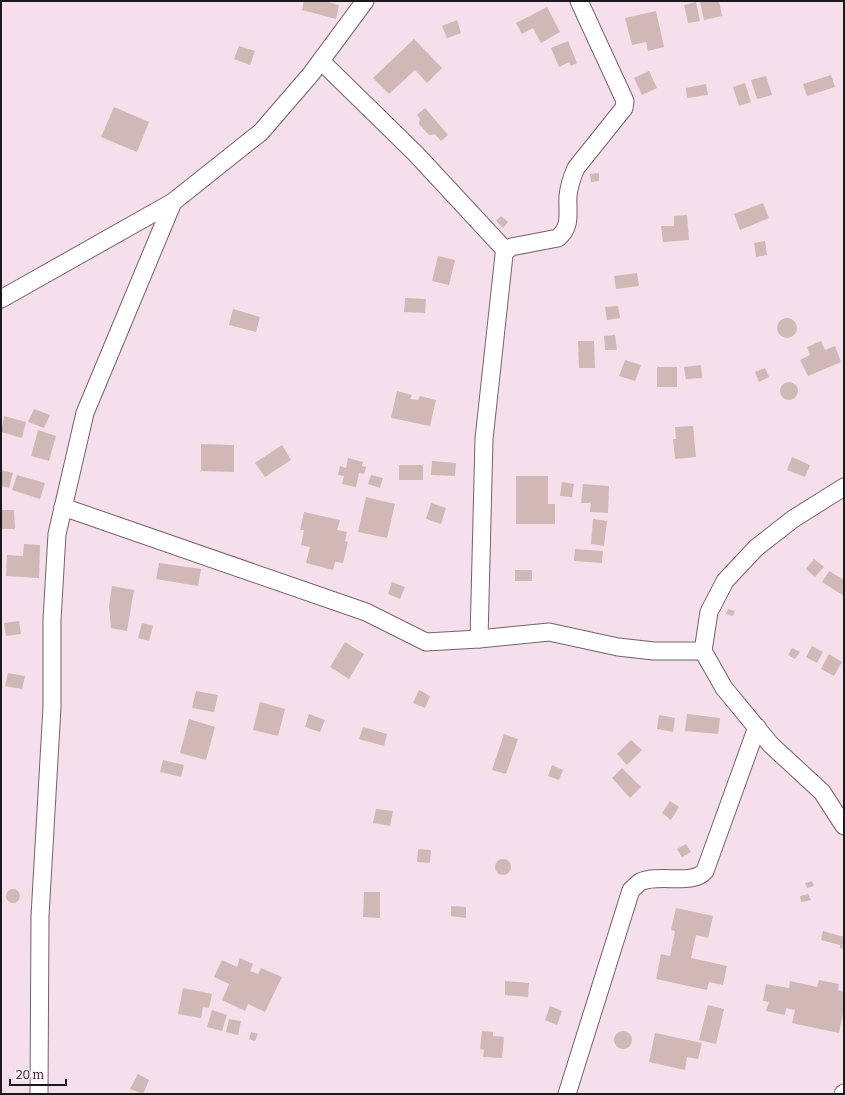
<svg xmlns="http://www.w3.org/2000/svg" width="845" height="1095" font-family="Bitter,serif">
<style>
.building{fill:#d0b8b7}
.lines{fill:none;stroke-linecap:round;stroke-linejoin:round}
.street-casing{stroke:#75626c;stroke-width:19}
.street{stroke:#fff;stroke-width:17}
</style>
<rect width="100%" height="100%" fill="#f5dfea"/>
<!-- building -->
<g class="building">
<path d="M304 1H324L339 5 336 19 302 10Z"/>
<path d="M703 1H719L722 16 704 20 700 2Z"/>
<path d="M696 2 700 21 688 23 684 5Z"/>
<path d="M547 7 560 32 541 43 533 28 522 34 516 23Z"/>
<path d="M656 11 664 47 648 51 646 42 632 45 625 18Z"/>
<path d="M457 20 461 33 447 38 442 26Z"/>
<path d="M414 39 442 68 427 83 415 70 389 94 373 78Z"/>
<path d="M568 41 577 63 571 66 569 62 559 67 551 48Z"/>
<path d="M239 46 255 51 250 65 234 59Z"/>
<path d="M649 71 657 88 642 95 634 78Z"/>
<path d="M831 75 835 87 807 96 803 84Z"/>
<path d="M766 76 772 95 757 99 751 80Z"/>
<path d="M745 83 751 102 739 106 733 87Z"/>
<path d="M706 84 708 95 687 98 686 88Z"/>
<path d="M114 107 149 122 137 152 101 137Z"/>
<path d="M425 108 448 135 441 141 435 134 429 135 419 124 420 119 417 115Z"/>
<path d="M599 173V181L591 182 590 174Z"/>
<path d="M763 203 769 218 740 230 734 214Z"/>
<path d="M687 215 689 240 663 242 661 226H674V216Z"/>
<path d="M501 216 508 222 503 228 496 221Z"/>
<path d="M765 241 767 255 756 257 754 243Z"/>
<path d="M438 256 455 260 449 285 432 281Z"/>
<path d="M637 273 639 286 616 289 614 276Z"/>
<path d="M405 298 426 299 425 313 404 312Z"/>
<path d="M618 306 620 318 607 320 605 307Z"/>
<path d="M233 309 260 317 256 332 229 325Z"/>
<circle cx="787" cy="328" r="10"/>
<path d="M615 335 617 350H605L604 336Z"/>
<path d="M578 341H594L595 368H579Z"/>
<path d="M821 341 825 350 835 346 841 362 808 376 800 360 810 355 807 347Z"/>
<path d="M625 360 641 365 635 381 619 376Z"/>
<path d="M701 365 702 378 686 379 684 367Z"/>
<rect x="657" y="367" width="20" height="20"/>
<path d="M765 368 769 377 759 382 755 372Z"/>
<circle cx="789" cy="391" r="9"/>
<path d="M397 391 412 395 410 399 418 400 420 396 436 400 430 426 391 418Z"/>
<path d="M34 409 50 415 44 428 28 422Z"/>
<path d="M4 416 26 422 22 438 1 432Z"/>
<path d="M693 426 696 457 675 459 673 439H676L675 427Z"/>
<path d="M38 430 56 436 49 461 31 456Z"/>
<path d="M201 444 234 445V472L201 471Z"/>
<path d="M282 445 291 460 265 477 255 463Z"/>
<path d="M792 457 810 465 805 477 787 470Z"/>
<path d="M348 458 363 462 362 466 366 467 364 474 359 473 356 487 342 484 344 476 338 475 340 466 346 468Z"/>
<path d="M432 461 456 463 455 476 431 475Z"/>
<rect x="399" y="465" width="24" height="15"/>
<path d="M1 470 13 473 9 488 1 486Z"/>
<path d="M17 475 45 483 40 499 12 490Z"/>
<path d="M371 475 383 478 380 488 368 484Z"/>
<path d="M516 476H548V504H555V524H516Z"/>
<path d="M562 482 574 484 572 497 560 496Z"/>
<path d="M583 484 609 486 608 513 590 512 591 503H581Z"/>
<path d="M366 497 395 504 387 538 358 532Z"/>
<path d="M431 503 446 508 441 524 426 519Z"/>
<path d="M1 510H14L15 529H1Z"/>
<path d="M304 512 340 520 337 530 347 532 345 541 348 542 343 563 335 562 333 570 306 563 310 547 301 545 304 530H300Z"/>
<path d="M593 519 607 521 604 546 591 544Z"/>
<path d="M24 544 40 545 39 578 6 576 7 555 23 556Z"/>
<path d="M575 549 603 551 602 563 574 561Z"/>
<path d="M814 559 824 567 815 577 806 569Z"/>
<path d="M159 563 201 569 198 586 156 579Z"/>
<rect x="515" y="570" width="17" height="11"/>
<path d="M829 571 844 580V596L822 582Z"/>
<path d="M392 582 405 587 400 599 388 594Z"/>
<path d="M112 586 134 590 127 631 111 628 109 606Z"/>
<path d="M728 609 735 611 733 616 726 614Z"/>
<path d="M19 621 21 634 6 636 4 623Z"/>
<path d="M142 623 153 626 149 641 138 638Z"/>
<path d="M345 642 364 654 349 679 330 667Z"/>
<path d="M812 646 823 652 817 663 806 657Z"/>
<path d="M792 648 800 652 795 659 788 655Z"/>
<path d="M829 654 842 662 834 676 821 669Z"/>
<path d="M8 673 25 676 22 689 5 686Z"/>
<path d="M419 690 430 696 425 708 413 703Z"/>
<path d="M196 691 218 695 214 712 192 708Z"/>
<path d="M260 702 285 709 278 736 253 730Z"/>
<path d="M309 714 325 720 320 732 305 727Z"/>
<path d="M687 714 720 718 718 734 685 731Z"/>
<path d="M659 715 675 718 673 732 657 729Z"/>
<path d="M189 719 215 727 206 760 180 753Z"/>
<path d="M363 727 387 734 384 746 359 739Z"/>
<path d="M504 734 518 739 506 774 492 770Z"/>
<path d="M631 740 642 750 627 765 617 754Z"/>
<path d="M163 760 184 765 181 777 160 772Z"/>
<path d="M552 765 563 770 559 780 548 776Z"/>
<path d="M622 768 641 787 630 798 612 778Z"/>
<path d="M670 801 679 807 671 820 662 813Z"/>
<path d="M376 809 393 811 390 826 373 823Z"/>
<path d="M686 844 691 852 682 857 677 849Z"/>
<path d="M418 849 431 850 430 863 417 862Z"/>
<circle cx="503" cy="867" r="8"/>
<path d="M812 881 814 886 807 888 805 883Z"/>
<circle cx="13" cy="896" r="7"/>
<path d="M364 892H380V918L363 917Z"/>
<path d="M808 894 811 900 801 902 800 896Z"/>
<path d="M451 906 466 907V918L451 916Z"/>
<path d="M676 908 713 916 708 938 696 935 691 958 727 966 723 985 709 982 707 990 656 979 661 954 670 956 675 931 671 930Z"/>
<path d="M823 931 844 937V949L840 948V945L821 940Z"/>
<path d="M240 958 253 964 250 971 258 974 261 968 282 977 265 1012 248 1004 245 1011 222 1000 229 984 214 977 222 960 237 967Z"/>
<path d="M819 980 839 984 838 990 844 992V1009L839 1033 792 1023 795 1010 786 1008 785 1015 766 1011 769 1002 763 1001 766 984 789 988 790 981 817 987Z"/>
<path d="M505 981 529 983 528 997 505 995Z"/>
<path d="M183 988 212 994 209 1008 203 1007 201 1018 178 1014Z"/>
<path d="M708 1005 724 1009 716 1044 699 1040Z"/>
<path d="M550 1006 562 1011 557 1025 545 1020Z"/>
<path d="M212 1010 227 1015 222 1031 207 1027Z"/>
<path d="M229 1019 241 1021 238 1035 226 1032Z"/>
<circle cx="623" cy="1040" r="9"/>
<path d="M482 1031 493 1032V1036L504 1037 502 1058 483 1057 484 1050 480 1049Z"/>
<path d="M251 1032 258 1034 255 1041 249 1039Z"/>
<path d="M655 1033 702 1043 698 1059 687 1057 685 1070 649 1062Z"/>
<path d="M138 1074 149 1080 143 1094 130 1089Z"/>
</g>
<g class="lines">
<!-- street casing -->
<g class="street-casing">
<g id="street">
<path d="M321 61 416 154 506 251"/>
<path d="M1 299 173 202 261 132 311 74 365 1"/>
<path d="M844 487 793 519 756 548 725 581 709 612 703 651 724 688 771 745 822 792 844 826"/>
<path d="M63 507 366 612 426 642 479 639 549 632 618 647 654 651H703"/>
<path d="M479 639 484 439 504 255 506 251 511 247 558 238C572 226 567 213 568 196 569 186 572 177 576 168L624 108 625 101 579 1"/>
<path d="M39 1094 40 916 52 707V620L57 534 85 413 173 202"/>
<path d="M567 1094 631 890C634 888 637 884 640 882 658 873 693 886 705 871L757 727"/>
<path d="M843 1094 844 1093"/>
</g>
</g>
<!-- street -->
<use href="#street" class="street"/>
</g>
<!-- border -->
<rect width="845" height="1095" fill="none" stroke="#1f171b" stroke-width="4"/>
<!-- scale -->
<path d="M10 1079v6h56v-6" fill="none" stroke="#1f171b" stroke-width="2"/>
<text x="16" y="1079" font-size="12" fill="#1f171b" stroke="#fceff6" stroke-width="3" paint-order="stroke">20 m</text>
</svg>
